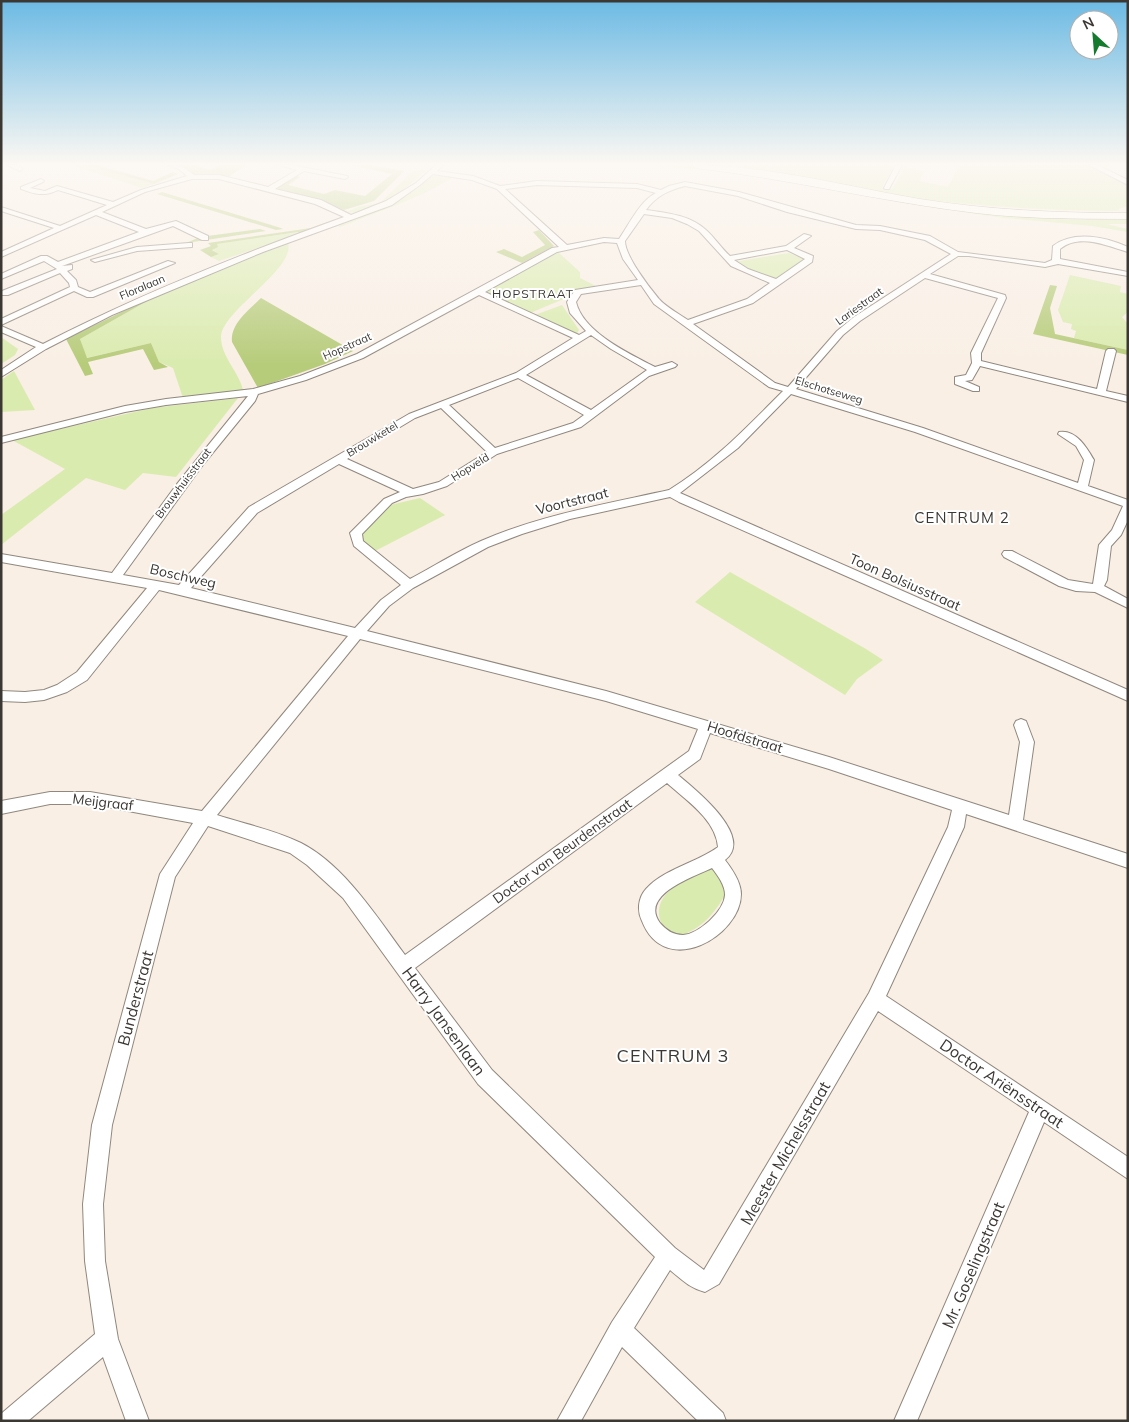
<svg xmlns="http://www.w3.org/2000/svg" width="1129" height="1422" font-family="Mulish,sans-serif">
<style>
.green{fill:#daebaf}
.forest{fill:#b7cc7b}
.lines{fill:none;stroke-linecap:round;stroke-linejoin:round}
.minor-casing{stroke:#90877e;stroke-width:2}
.major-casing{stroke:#90877e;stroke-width:1}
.minor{fill:#fff;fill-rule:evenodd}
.major{fill:#fff;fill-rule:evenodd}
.labels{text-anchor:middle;stroke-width:4;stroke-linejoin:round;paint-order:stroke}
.far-street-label{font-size:11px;fill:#3b3733;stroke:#fff}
.far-neighbourhood-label{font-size:12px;letter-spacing:1px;fill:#3b3733;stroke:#fff}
.street-label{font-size:14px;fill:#3b3733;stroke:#fff}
.neighbourhood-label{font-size:15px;letter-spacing:1px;fill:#3b3733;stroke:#fff}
.near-street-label{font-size:16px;fill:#3b3733;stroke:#fff}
.near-neighbourhood-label{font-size:18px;letter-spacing:1px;fill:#3b3733;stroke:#fff}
</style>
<rect width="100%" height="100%" fill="#f9efe5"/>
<!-- green -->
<g class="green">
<path d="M71 165H85L154 184 142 188Z"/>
<path d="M638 165C665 165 691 165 718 168 752 173 785 180 819 186 921 204 1023 224 1127 219L1128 224H1106L1128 229V232L1092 226 1004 218 922 206 756 175 717 170Z"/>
<path d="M716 165H895L882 187 892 189 905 167 924 171 920 181 948 187 959 165H1089L1118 179 1128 187V206L1118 209 1120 211C1046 210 973 207 900 196 839 187 778 171 716 165Z"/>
<path d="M418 170H426C410 186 371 218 347 212L358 207 380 203 413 171Z"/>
<path d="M440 174 455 176C419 199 379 211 340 227L338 226C366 215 393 206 418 188 426 182 430 175 440 174Z"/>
<path d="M299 232 300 234 219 261 211 257 219 254 212 249 216 244Z"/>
<path d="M288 243C296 269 221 311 221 337 221 357 239 372 243 390L183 398 173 368 159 362 151 343 86 358 80 339 165 291Z"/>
<path d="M558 252 580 272V278L598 287C574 293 553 304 530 313L485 291Z"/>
<path d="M789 253 806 260 778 280 749 272 733 262Z"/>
<path d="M1070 275 1121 286 1120 292 1128 294V312L1122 317 1128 324V350L1074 338 1076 331 1071 329 1072 324 1063 322 1058 310Z"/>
<path d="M562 305 579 330 576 335 532 316Z"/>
<path d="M1 337 18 349 15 355 1 364Z"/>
<path d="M14 371 35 410 1 412V380Z"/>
<path d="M238 398 176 477 143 473 125 490 86 478 1 545V515L65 469 12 440 152 408Z"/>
<path d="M420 498 445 515 375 551 360 538 362 531 390 505Z"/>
<path d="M730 572 866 649 883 660 857 679 845 695 695 602Z"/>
<path d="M711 868 722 882 725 895C714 914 702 928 680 936 670 932 660 927 659 915 657 888 691 877 711 868Z"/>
</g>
<!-- forest -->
<g class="forest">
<path d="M85 165H97L153 181 173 172 178 174 154 184Z"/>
<path d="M177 165H193L211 170 219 165H246L228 177 215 174H193L188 169Z"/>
<path d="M351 165H371L404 171 374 201 344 210 326 202 275 188 296 176 300 177 288 185 324 194 335 190 365 196 392 174Z"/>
<path d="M162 192 281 228 283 229 276 230 157 194Z"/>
<path d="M342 217 300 234 298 232 217 244 218 247 212 250 219 254 211 257 200 250 211 246 208 243 311 228Z"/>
<path d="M260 229 266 231 186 243 200 237Z"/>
<path d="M539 230 554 246 522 263 496 252 504 249 522 257 545 245 533 232Z"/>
<path d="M1050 285 1057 286 1050 308 1055 334 1128 350V355L1033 334Z"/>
<path d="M165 291 80 339 87 358 151 343 159 362 168 367 154 370 143 349 88 362 93 374 85 376 66 339Z"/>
<path d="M261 298 353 351 325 364 258 388 232 342C230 324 249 310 261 298Z"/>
</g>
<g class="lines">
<!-- minor casing -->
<g class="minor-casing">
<g id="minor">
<path d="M7 165H16L23 169 20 171Z"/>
<path d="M168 165 183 167 194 175H219L268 187 297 170 279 165H292L347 176 348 177 345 179 304 171 275 189 321 200 351 215 386 201 416 183 436 165H443L437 171 473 176 500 186 537 181 637 184 661 190 669 186 685 182 739 192 856 225 880 226 930 236 958 252 1045 263 1052 260 1053 246C1074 230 1106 237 1128 247V252C1107 246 1080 233 1060 249V259L1128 272V276L1058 264 1045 267 969 256H958L930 274 1005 295 1006 298 981 353V361L1097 389 1106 351 1108 349H1114L1116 351 1106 391 1128 396V402L980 366 972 380 965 381 979 387V391H973L955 384V377L966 375 972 363 971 353 998 298 925 278 860 321 843 335 796 389 923 428 1078 483 1084 460 1076 446 1058 434 1059 432C1076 429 1087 448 1094 460L1088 486 1128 500V520L1121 535 1111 546 1107 580 1104 586 1128 599V608L1095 592 1076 591 1059 586 1004 557 1002 554 1004 551H1012L1068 580 1093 584 1099 545 1112 530 1123 506 915 432 791 394 738 448 680 493 1128 690V701L679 502 670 497 570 519 522 534 488 547 413 588 389 606 367 631 606 691 829 757 1009 815 1020 742 1014 725 1016 721 1021 719 1026 721 1034 742 1023 820 1128 854V868L966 814 964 827 886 996 1128 1157V1179L1044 1122 917 1421H894L1029 1112 878 1011 719 1284 705 1292C690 1288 682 1280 670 1270L634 1328 723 1413 726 1421H698L622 1347 581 1421H557L612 1322 655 1257 478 1084 343 898 307 865 290 853 208 826 175 877 112 1125 103 1204 105 1261 118 1339 149 1421H126L103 1357 28 1421H1L2 1413 95 1334 85 1261 83 1204 92 1125 160 874 193 823 90 804H50L1 814V801L50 792H90L202 811 348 636 159 590 87 680 67 692 44 700 25 702 1 701V691L25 692 44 690 57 685 77 672 147 588 1 562V554L112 573 177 484 248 396 166 405 125 412 1 443V437L125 406 166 399 253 389 300 376 357 354 552 248 559 247 497 189 472 180 433 174 420 185 392 205 263 252 112 315 46 349 1 377V370L36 347 1 332V326L43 344C140 294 241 254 344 217L315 204 219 179H192L145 192 102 212 146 229 176 221 208 236V240H202L173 226 62 266 72 265V269L67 271 76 280 78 287 90 292 168 261 175 263 93 297H87L74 291 1 325V319L70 287 69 283 60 273 8 295H2V291L57 269 44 261 1 279V274L41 256H47L58 262 139 232 96 215 1 257V252L54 228 1 211V207L60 226 107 205 58 190C43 197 35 194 21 189V187L41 179 44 181 43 182 30 188 45 191 57 186 113 202 141 190 187 176 179 169ZM537 185 637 188 656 193C640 201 630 223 619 239L604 238 567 245 505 189ZM685 186 738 196 787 212 856 229 880 230 925 240 951 254 854 317 837 331 788 387 775 383 693 324 753 303 812 262 813 256 794 248 811 236 804 234 786 246 730 256C721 248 715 238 706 230 690 215 667 213 646 210 656 196 669 190 685 186ZM644 214 672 218 687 224 699 231 731 266 770 283 747 299 688 320C679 314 666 307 659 299 649 287 625 256 625 241ZM604 242 617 243 623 259 638 280 575 290 567 302 570 313 586 331 579 335 485 292 557 252ZM787 250 805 259 776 279 748 269 734 260ZM641 285 654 304 769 387 783 391C747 427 712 464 669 490 606 504 540 515 481 541 456 552 433 567 410 579L363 541 362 534 392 503 406 497 423 494 447 486 497 454 581 427 649 376 675 367 677 365 672 362 655 367C628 353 583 332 576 302L581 294ZM479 295 573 338 516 373 409 414 249 507 179 585 123 575 202 466 255 401 258 394 306 380 363 358ZM591 335 611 349 647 370 591 410 526 375ZM518 378 584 415 573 423 495 448 449 405ZM441 408 487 452 439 482 413 489 347 459 415 418ZM339 464 400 492 384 499 350 533 354 546 401 585 381 600 355 628 191 588 257 513ZM360 639 606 701 698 729 689 751 405 955C377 917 344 865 301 843 275 830 244 824 217 815ZM710 733 829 769 952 810 948 827 869 993 704 1270 675 1248 492 1070 415 968 667 783C686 800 716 820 718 847 696 863 664 869 646 889 638 898 637 911 642 921 665 980 741 936 741 894 741 882 732 869 725 860 755 837 696 790 678 775L700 759ZM712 868C718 876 725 885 725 895 724 911 699 934 683 935 673 935 666 930 660 923 639 895 693 877 712 868Z"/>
<path d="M896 165H902L889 189H885L884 188Z"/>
<path d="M1089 165H1097L1128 180V185Z"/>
<path d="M189 243H192V247L137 251 95 262 91 260 137 247Z"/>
</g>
</g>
<!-- major casing -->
<g class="major-casing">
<path id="major" d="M691 165C767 165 844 186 920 199 989 210 1058 213 1128 213V219C1077 219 1026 219 976 213 882 202 789 179 695 168Z"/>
</g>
<!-- minor -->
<use href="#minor" class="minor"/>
<!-- major -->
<use href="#major" class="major"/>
</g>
<!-- sky -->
<linearGradient id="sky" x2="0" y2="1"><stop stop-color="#6cbae4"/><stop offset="0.45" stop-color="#fcf8f3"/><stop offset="1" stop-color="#fcf8f3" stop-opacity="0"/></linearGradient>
<rect width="1129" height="364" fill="url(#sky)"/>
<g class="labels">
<!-- far-street labels -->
<g class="far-street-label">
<text transform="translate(142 287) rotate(-23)" y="4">Floralaan</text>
<text transform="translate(859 306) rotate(-36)" y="4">Lariestraat</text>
<text transform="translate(347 346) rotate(-24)" y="4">Hopstraat</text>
<text transform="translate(829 390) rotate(17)" y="4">Elschotseweg</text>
<text transform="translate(372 439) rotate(-31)" y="4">Brouwketel</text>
<text transform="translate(470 467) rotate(-32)" y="4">Hopveld</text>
<text transform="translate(183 483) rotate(-53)" y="4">Brouwhuisstraat</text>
</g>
<!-- far-neighbourhood labels -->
<g class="far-neighbourhood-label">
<text x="533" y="298">HOPSTRAAT</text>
</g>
<!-- street labels -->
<g class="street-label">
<text transform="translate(572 501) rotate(-14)" y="5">Voortstraat</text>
<text transform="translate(183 576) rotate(13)" y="5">Boschweg</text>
<text transform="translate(905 582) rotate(24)" y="5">Toon Bolsiusstraat</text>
<text transform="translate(745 737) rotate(17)" y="5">Hoofdstraat</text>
<text transform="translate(103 802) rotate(7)" y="5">Meijgraaf</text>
<text transform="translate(562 851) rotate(-36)" y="5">Doctor van Beurdenstraat</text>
</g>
<!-- neighbourhood labels -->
<g class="neighbourhood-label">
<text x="962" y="523">CENTRUM 2</text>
</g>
<!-- near-street labels -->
<g class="near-street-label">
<text transform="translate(135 998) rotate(-75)" y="6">Bunderstraat</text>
<text transform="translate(444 1021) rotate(54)" y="6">Harry Jansenlaan</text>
<text transform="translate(1002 1083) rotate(34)" y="6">Doctor Ariënsstraat</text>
<text transform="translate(785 1153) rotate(-60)" y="6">Meester Michelsstraat</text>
<text transform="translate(973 1265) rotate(-67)" y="6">Mr. Goselingstraat</text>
</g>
<!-- near-neighbourhood labels -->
<g class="near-neighbourhood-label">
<text x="673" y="1062">CENTRUM 3</text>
</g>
</g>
<!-- border -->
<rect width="1129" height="1422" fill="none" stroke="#3b3733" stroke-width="5"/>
<!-- north arrow -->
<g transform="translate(1094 35) rotate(334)"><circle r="24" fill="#ffffff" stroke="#b1afad"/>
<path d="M0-4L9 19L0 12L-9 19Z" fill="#147b2e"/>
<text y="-8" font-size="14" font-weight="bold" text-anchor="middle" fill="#3b3733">N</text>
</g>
</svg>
